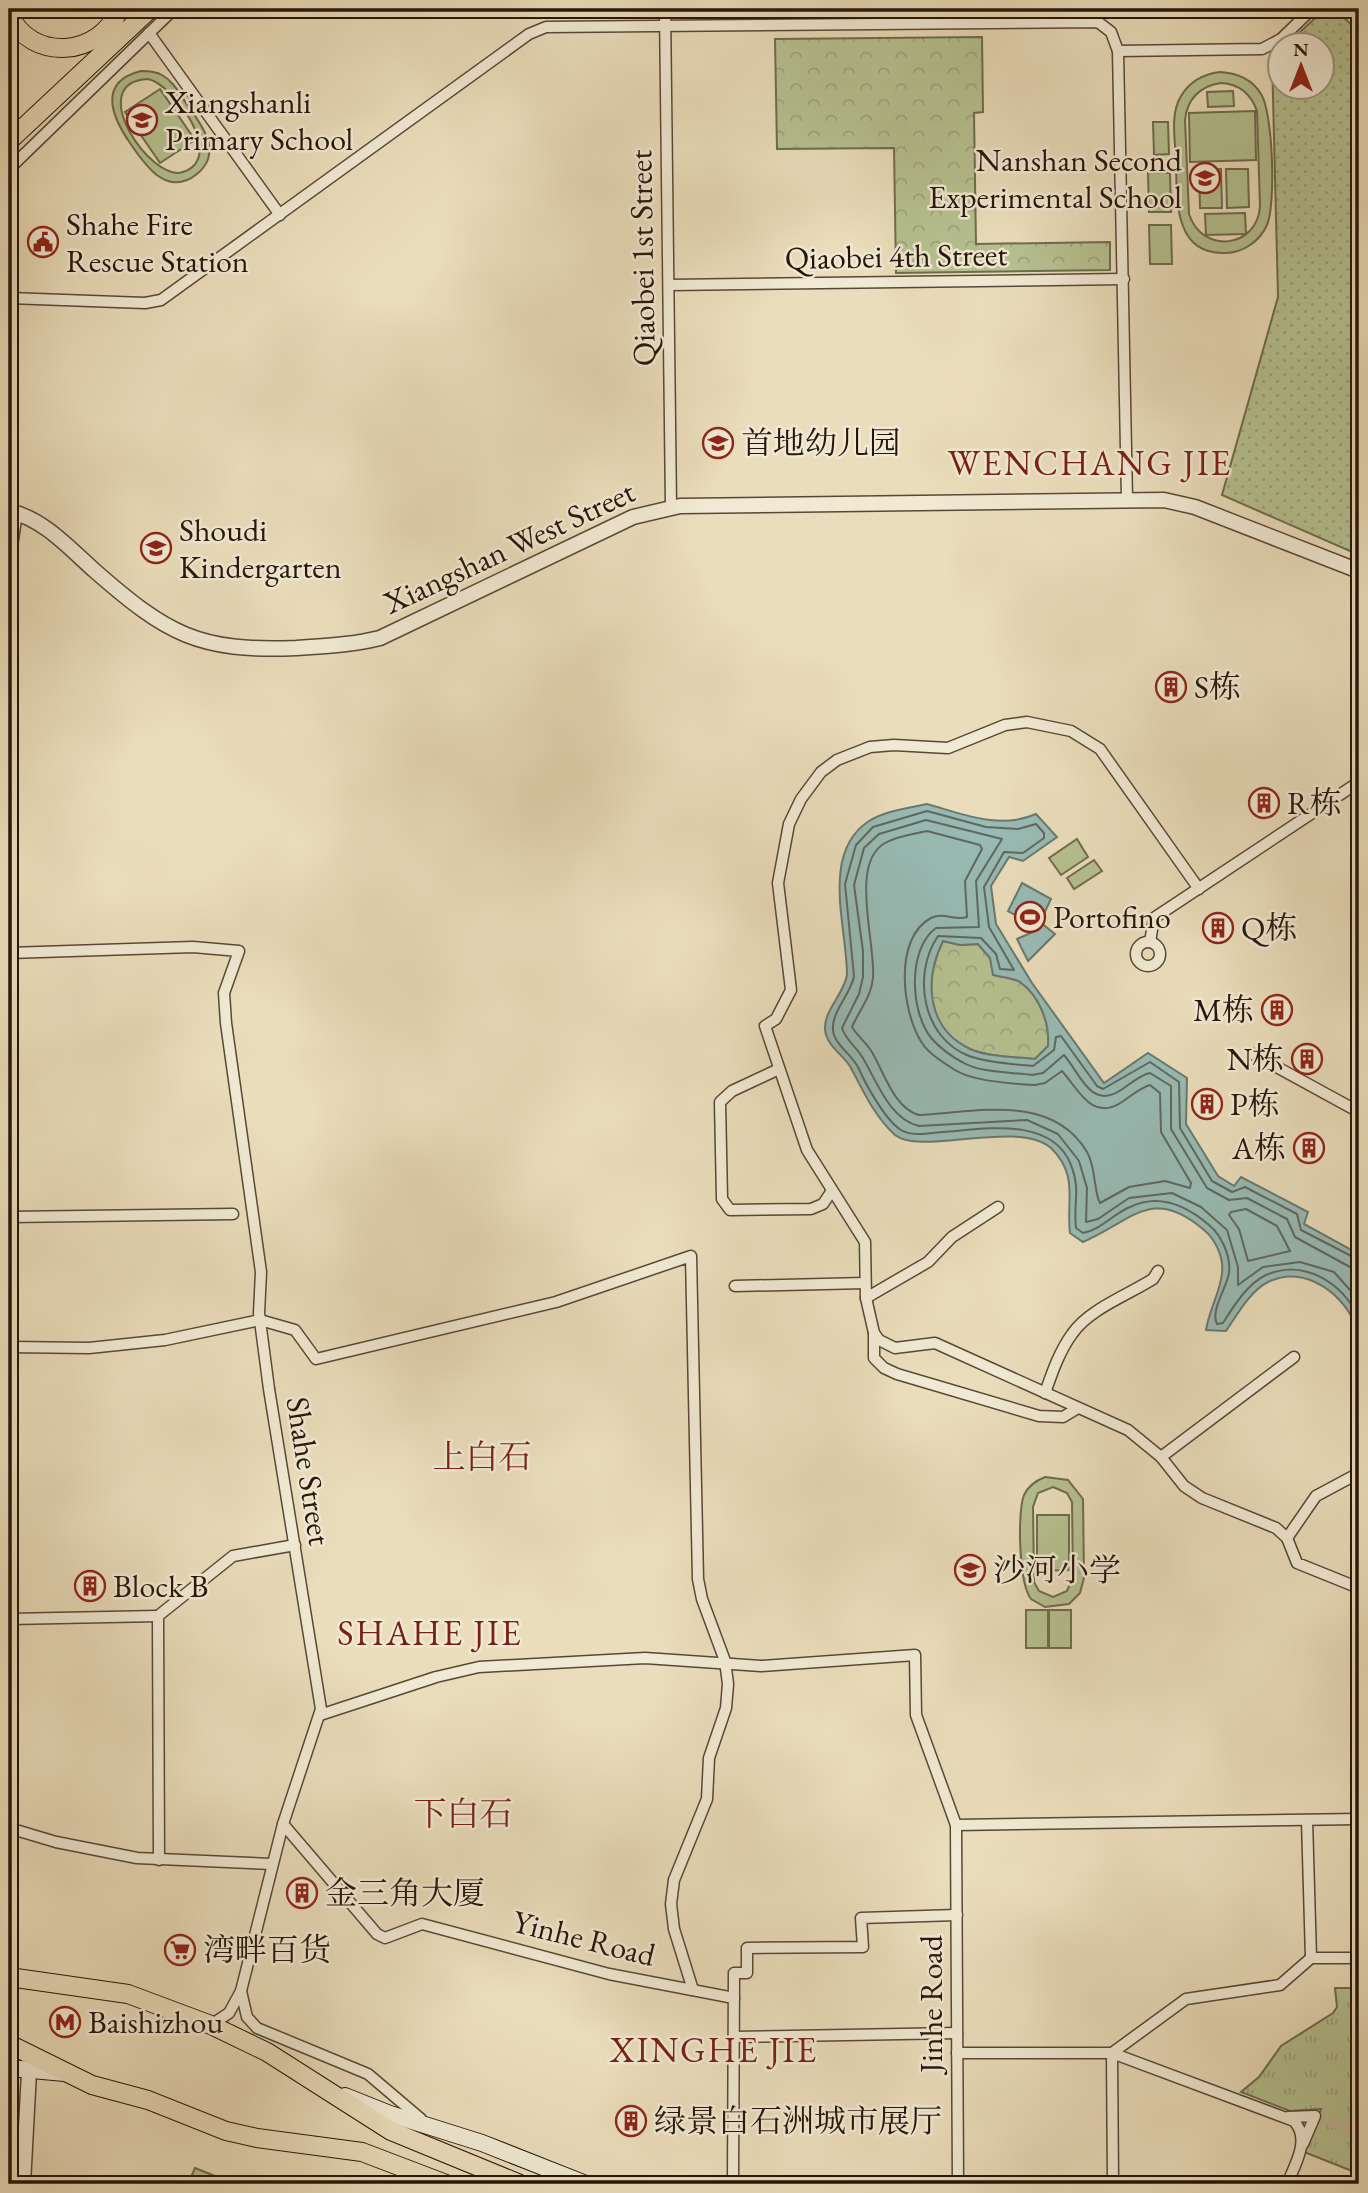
<svg xmlns="http://www.w3.org/2000/svg" width="1368" height="2193" font-family="'EB Garamond','Noto Serif SC',serif">
<style>
.grass{fill:url(#grass-dots);stroke:#6e6c4d;stroke-width:2}
.forest{fill:url(#forest-crowns);stroke:#6e6c4d;stroke-width:2}
.park{fill:url(#park-tufts);stroke:#6e6c4d;stroke-width:2}
.pitch{fill:#b6c191;stroke:#6e6c4d;stroke-width:2;fill-rule:evenodd}
.water{fill:#98bbb5;stroke:#6a7970;stroke-width:2;fill-rule:evenodd}
.lines{fill:none;stroke-linecap:round;stroke-linejoin:round}
.shore{stroke:#5f685f;stroke-width:2}
.minor-tunnel{stroke:#c3b597;stroke-width:10;stroke-dasharray:10 5;stroke-linecap:butt}
.minor-casing{stroke:#574836;stroke-width:13}
.tertiary-casing{stroke:#574836;stroke-width:17}
.secondary-casing{stroke:#261609;stroke-width:18}
.primary-casing{stroke:#261609;stroke-width:20}
.minor{stroke:#f1e9d3;stroke-width:10}
.tertiary{stroke:#f1e9d3;stroke-width:14}
.secondary{stroke:#f1e9d3;stroke-width:16}
.primary{stroke:#eaddbb;stroke-width:18}
.labels{text-anchor:middle;stroke-width:5;stroke-linejoin:round;paint-order:stroke}
.poi-label{font-size:32px;fill:#261609;stroke:#f1e9d3;text-anchor:start}
.street-label{font-size:32px;fill:#261609;stroke:#f1e9d3}
.neighbourhood-label{font-size:33px;fill:#7a1f14;stroke:#f1e9d3}
.quarter-label{font-size:35px;letter-spacing:2px;fill:#7a1f14;stroke:#f1e9d3}
</style>
<defs>
<pattern id="grass-dots" width="8" height="8" patternUnits="userSpaceOnUse" patternTransform="scale(1.75)"><rect width="8" height="8" fill="#b6c191"/><path d="M2 2h.1M6 6h.1" fill="none" stroke="#9ca57c" stroke-width="1.8" stroke-linecap="round"/></pattern>
<pattern id="forest-crowns" width="20" height="18" patternUnits="userSpaceOnUse" patternTransform="scale(1.75)"><rect width="20" height="18" fill="#b6c191"/><path d="M2 6a3 3 0 1 1 6 0M12 15a3 3 0 1 1 6 0" fill="none" stroke="#9ca57c"/></pattern>
<pattern id="park-tufts" width="24" height="20" patternUnits="userSpaceOnUse" patternTransform="scale(1.75)"><rect width="24" height="20" fill="#b6c191"/><path d="M3 7l-1-3M5 7V3M7 7l1-3M15 17l-1-3M17 17v-4M19 17l1-3" fill="none" stroke="#9ca57c"/></pattern>
</defs>
<rect width="100%" height="100%" fill="#eaddbb"/>
<filter id="stains"><feTurbulence type="fractalNoise" baseFrequency=".00286" numOctaves="4"/><feColorMatrix values="0 0 0 0 .2 0 0 0 0 .09 0 0 0 0 .02 0 0 0 .5 -.17"/></filter>
<radialGradient id="worn" r=".72"><stop offset=".6" stop-color="#630" stop-opacity="0"/><stop offset="1" stop-color="#630" stop-opacity=".3"/></radialGradient>
<!-- grass -->
<path class="grass" d="M1325 9H1335L1359 32V555L1222 495 1278 297 1272 57 1280 50V88H1322V46L1286 45Z"/>
<!-- forest -->
<g class="forest">
<path d="M982 37 983 112 974 113 976 244 1110 242V270L896 273 894 148 777 149 775 39Z"/>
<path d="M943 941 960 945 978 944 990 958 994 975C1001 977 1014 978 1020 982 1040 996 1050 1024 1048 1046L1035 1059C1015 1057 988 1057 970 1049 925 1028 924 980 943 941Z"/>
</g>
<!-- park -->
<g class="park">
<path d="M1359 1984V2168L1357 2173 1304 2152 1321 2109 1290 2111 1241 2092 1259 2077 1281 2046 1333 2013 1337 2007 1335 1988H1352Z"/>
<path d="M195 2168 235 2184H188Z"/>
</g>
<!-- pitch -->
<g class="pitch">
<path d="M141 71C148 71 155 71 162 75 173 81 179 93 186 103 201 124 224 152 197 174 167 198 145 165 130 143 112 117 97 82 141 71ZM148 79C173 84 227 157 183 172 151 183 83 82 148 79Z"/>
<path d="M1220 72C1237 73 1252 79 1261 94 1273 112 1276 205 1267 225 1260 241 1243 253 1225 253 1172 255 1177 195 1176 159 1175 139 1170 114 1181 96 1190 81 1204 74 1220 72ZM1221 83C1239 84 1251 94 1257 111L1260 206C1258 248 1202 255 1189 214L1185 120C1187 99 1200 86 1221 83Z"/>
<path d="M160 89 195 140 160 163 125 112Z"/>
<path d="M1233 91 1234 106 1208 107 1207 92Z"/>
<path d="M1255 111 1256 160 1190 162 1189 113Z"/>
<path d="M1153 122H1168L1169 154 1154 155Z"/>
<path d="M1221 169 1222 208H1200L1199 170Z"/>
<path d="M1226 169H1248L1249 207 1227 208Z"/>
<path d="M1148 173H1170L1171 212H1149Z"/>
<path d="M1245 213 1246 234 1206 235 1205 214Z"/>
<path d="M1149 225H1171L1172 264H1150Z"/>
<path d="M1077 839 1088 857 1061 875 1049 858Z"/>
<path d="M1094 860 1102 871 1074 889 1067 878Z"/>
<path d="M1045 1477 1068 1480 1083 1499 1084 1578 1080 1593 1069 1604 1045 1607 1031 1599C1019 1584 1017 1513 1024 1495 1028 1486 1035 1481 1045 1477ZM1053 1487 1067 1493 1072 1502 1073 1577 1067 1591 1053 1597 1039 1591 1034 1582 1033 1507 1038 1493Z"/>
<path d="M1037 1515H1069V1570L1037 1571Z"/>
<rect x="1026" y="1610" width="22" height="38"/>
<rect x="1049" y="1610" width="22" height="38"/>
</g>
<!-- water -->
<g class="water">
<path d="M927 804C963 814 1000 830 1036 814L1057 837 1023 861 1009 857 991 886 996 924 1032 983 1104 1083 1148 1053 1187 1078 1186 1124 1218 1176 1234 1186 1241 1177 1308 1212 1304 1224 1359 1254V1393L1356 1394C1355 1388 1352 1380 1353 1373 1353 1360 1361 1342 1357 1330 1347 1296 1305 1263 1268 1282 1250 1291 1237 1315 1226 1331L1206 1330C1209 1310 1220 1293 1222 1273 1224 1257 1215 1239 1204 1230 1152 1185 1132 1221 1083 1242L1070 1233C1066 1201 1079 1175 1051 1148 1018 1119 921 1156 895 1135 875 1117 863 1091 851 1068 844 1055 826 1046 825 1029 824 1010 844 994 847 975 847 927 820 853 869 821 884 811 909 808 927 804ZM943 941 960 945 978 944 990 958 993 975C1001 977 1014 978 1020 982 1040 996 1050 1024 1048 1046L1035 1059C1015 1057 988 1057 970 1049 926 1028 924 979 943 941Z"/>
<path d="M1022 883 1051 899 1040 922 1055 934 1028 961 1017 939 1033 932 1031 924 1008 911Z"/>
</g>
<g class="lines">
<!-- shore -->
<g class="shore">
<path d="M927 831 980 845 982 849 965 881 967 917C955 921 944 912 931 918 893 938 902 1013 922 1043 929 1054 944 1063 955 1070 972 1081 1014 1084 1035 1085L1045 1083 1062 1071C1079 1090 1092 1122 1122 1102 1131 1096 1140 1088 1150 1085L1160 1093 1161 1132 1191 1183 1190 1188 1165 1181 1129 1187 1100 1203C1094 1193 1096 1167 1087 1152 1052 1093 977 1112 919 1115 895 1109 884 1073 873 1054 868 1044 858 1037 852 1027 859 1010 871 998 873 978 876 944 849 863 885 843 897 836 914 834 927 831Z"/>
<path d="M1246 1209 1277 1226 1290 1251 1248 1261 1239 1229 1229 1215 1231 1212Z"/>
<path d="M1359 1260 1301 1230 1297 1214 1245 1187 1232 1192 1212 1181 1180 1128 1179 1082 1150 1062 1103 1089 1097 1086 1061 1036 1056 1037 1054 1050 1033 1066C1013 1064 988 1063 969 1056 922 1038 912 974 938 936L981 938 996 954 1000 969 1014 970 989 927 984 887 1004 852 1023 853 1044 838V833L1036 824 1018 829 986 827 927 811 873 827 856 845 845 884 854 976C851 994 831 1012 833 1030 834 1045 853 1055 859 1069 866 1085 886 1121 901 1130 912 1137 930 1133 943 1132 984 1129 1052 1116 1071 1165 1081 1189 1073 1204 1076 1228L1083 1233C1102 1229 1113 1214 1130 1207 1159 1193 1187 1206 1209 1225 1221 1235 1231 1255 1229 1273 1227 1287 1210 1311 1217 1324L1223 1323C1233 1307 1248 1283 1266 1275 1305 1258 1343 1284 1359 1318"/>
<path d="M1359 1269 1350 1267 1295 1237 1287 1219 1247 1198 1229 1200 1207 1188 1171 1129V1086L1150 1073C1140 1075 1130 1084 1121 1090 1091 1110 1081 1075 1064 1055L1043 1073 1032 1075C1011 1072 980 1073 962 1062 952 1057 939 1047 932 1039 910 1013 907 949 936 928L979 927 976 881 1002 839 926 820 879 834 864 848 854 885 863 951V977L859 994 842 1028C846 1041 858 1048 864 1060 878 1084 890 1119 919 1126L1027 1120 1058 1134 1079 1161 1087 1188 1086 1222 1098 1219 1129 1198 1172 1193 1201 1207 1227 1230 1238 1267V1285L1263 1267 1300 1262 1334 1272 1359 1300"/>
</g>
<!-- minor-tunnel -->
<path class="minor-tunnel" d="M1315 2116 1359 2133"/>
<!-- minor casing -->
<g class="minor-casing">
<g id="minor">
<path d="M665 9 671 507"/>
<path d="M149 33 280 215"/>
<path d="M1118 51 1262 49 1281 39 1312 9"/>
<path d="M9 169 174 9"/>
<path d="M669 285 1124 279"/>
<path d="M9 298 145 303 161 300 529 34 546 27 1098 22 1111 32 1118 51 1127 499"/>
<path d="M9 566 17 513"/>
<path d="M1199 889 1100 749 1071 731 1027 722 1005 725 948 748 894 745 870 747 837 760 821 772 801 799 789 824 778 883 791 990 776 1019 765 1026 807 1150 865 1242 866 1298 874 1333 879 1340 895 1348 935 1343 1128 1430 1161 1457 1184 1486 1202 1498 1276 1528 1287 1538 1297 1563 1359 1588"/>
<path d="M1150 942 1154 918 1359 782"/>
<circle cx="1148" cy="954" r="12"/>
<path d="M9 953 193 947 239 951 224 993 226 1023 261 1272 259 1313 269 1389 321 1709 283 1824 241 1991 229 2013 211 2025"/>
<path d="M1253 1054 1359 1112"/>
<path d="M779 1069 732 1091 720 1102 722 1199 730 1210 811 1209 823 1204 831 1192"/>
<path d="M9 1217 233 1214"/>
<path d="M735 1286 865 1283"/>
<path d="M866 1298 928 1262 952 1237 998 1207"/>
<path d="M874 1333V1358L884 1368 897 1374 1039 1416 1063 1417 1078 1408"/>
<path d="M9 1347 89 1348 165 1340 260 1320 295 1330 316 1359 556 1302 691 1256 698 1579 702 1599 725 1661 728 1684 726 1708 709 1758 707 1799 674 1880 671 1904 674 1929 693 1990"/>
<path d="M1045 1393C1052 1373 1059 1352 1072 1334 1089 1309 1128 1295 1153 1279L1158 1271"/>
<path d="M1161 1457 1294 1357"/>
<path d="M1287 1538 1316 1496 1359 1473"/>
<path d="M9 1619 158 1616"/>
<path d="M320 1715 436 1677 479 1667 645 1658 761 1666 915 1655 916 1715 956 1825 958 2184"/>
<path d="M1307 1820 1311 1958"/>
<path d="M283 1824 377 1934 385 1938 422 1924 609 1974 734 1998"/>
<path d="M956 1825 1359 1819"/>
<path d="M9 1828 56 1842 137 1858 272 1864"/>
<path d="M159 1860 158 1616 233 1556 295 1545"/>
<path d="M1311 1958H1359"/>
<path d="M241 1991 247 2017 257 2028 368 2074 421 2119"/>
<path d="M734 2037 957 2033"/>
<path d="M957 2053H1112L1186 1999 1280 1985 1311 1958"/>
<path d="M1288 2117 1315 2116 1303 2144"/>
<path d="M733 2184 734 1973H747V1948L863 1947 861 1918 957 1915"/>
<path d="M1113 2184 1112 2053 1294 2121C1311 2139 1295 2165 1287 2184"/>
</g>
</g>
<!-- tertiary casing -->
<g class="tertiary-casing">
<g id="tertiary">
<path d="M9 511C44 519 69 548 95 571 167 634 198 652 296 648 325 646 352 645 380 638L633 517 680 506 1164 500 1195 507 1359 571"/>
<path d="M23 2184 29 2072"/>
</g>
</g>
<!-- secondary casing -->
<g class="secondary-casing">
<g id="secondary">
<path d="M9 2068 65 2073"/>
<path d="M345 2096 390 2114 482 2143 586 2184"/>
</g>
</g>
<!-- primary casing -->
<g class="primary-casing">
<g id="primary">
<path d="M9 14C31 63 101 57 119 9"/>
<path d="M9 141 150 9"/>
<path d="M9 1977 128 1994 211 2025 267 2052 391 2131 520 2184"/>
<path d="M9 2044 92 2085 148 2100 226 2131 257 2138 362 2152 446 2184"/>
</g>
</g>
<!-- minor -->
<use href="#minor" class="minor"/>
<!-- tertiary -->
<use href="#tertiary" class="tertiary"/>
<!-- secondary -->
<use href="#secondary" class="secondary"/>
<!-- primary -->
<use href="#primary" class="primary"/>
</g>
<!-- icons -->
<defs>
<g id="school-ring" transform="scale(1.575)"><circle r="9.5" fill="#f1e9d3" stroke="#8f2418" stroke-width="1.5"/><path d="M0-5L7-2L0 1L-7-2ZM-4 1L0 2.5L4 1V4Q0 6-4 4Z" fill="#8f2418"/></g>
<g id="civic-ring" transform="scale(1.575)"><circle r="9.5" fill="#f1e9d3" stroke="#8f2418" stroke-width="1.5"/><path d="M-.6-6.5H3V-4.5H.6V-3L4-1V1h2V6H-6V1h2V-1L-.6-3ZM-1.2 2.5V6h2.4V2.5Z" fill="#8f2418"/></g>
<g id="building-ring" transform="scale(1.575)"><circle r="9.5" fill="#f1e9d3" stroke="#8f2418" stroke-width="1.5"/><path d="M-4-6H4V6H1V3H-1V6H-4ZM-2.5-4.3h1.7v1.8h-1.7ZM.8-4.3h1.7v1.8H.8ZM-2.5-1h1.7V.8h-1.7ZM.8-1h1.7V.8H.8Z" fill="#8f2418"/></g>
<g id="stadium-ring" transform="scale(1.575)"><circle r="9.5" fill="#f1e9d3" stroke="#8f2418" stroke-width="1.5"/><path d="M0-5a6.5 5 0 1 0 0 10a6.5 5 0 1 0 0-10ZM-3.5-1.8h7v3.6h-7Z" fill="#8f2418"/></g>
<g id="supermarket-ring" transform="scale(1.575)"><circle r="9.5" fill="#f1e9d3" stroke="#8f2418" stroke-width="1.5"/><path d="M-6-5.5h2.5l.6 2H6L4.5 2H-2.5L-4.4-4H-6ZM-1.5 3.2a1.3 1.3 0 1 0 .1 0ZM3 3.2a1.3 1.3 0 1 0 .1 0Z" fill="#8f2418"/></g>
<g id="metro-ring" transform="scale(1.575)"><circle r="9.5" fill="#f1e9d3" stroke="#8f2418" stroke-width="1.5"/><path d="M-5.5 5V-5H-3L0 0L3-5H5.5V5H3V-.5L0 4L-3-.5V5Z" fill="#8f2418"/></g>
</defs>
<g fill-rule="evenodd">
<use href="#school-ring" x="142" y="120"/>
<use href="#school-ring" x="1205" y="178"/>
<use href="#civic-ring" x="43" y="242"/>
<use href="#school-ring" x="718" y="443"/>
<use href="#school-ring" x="156" y="548"/>
<use href="#building-ring" x="1171" y="687"/>
<use href="#building-ring" x="1264" y="803"/>
<use href="#stadium-ring" x="1030" y="917"/>
<use href="#building-ring" x="1218" y="928"/>
<use href="#building-ring" x="1277" y="1010"/>
<use href="#building-ring" x="1307" y="1059"/>
<use href="#building-ring" x="1207" y="1104"/>
<use href="#building-ring" x="1309" y="1148"/>
<use href="#school-ring" x="970" y="1570"/>
<use href="#building-ring" x="90" y="1586"/>
<use href="#building-ring" x="302" y="1893"/>
<use href="#supermarket-ring" x="180" y="1950"/>
<use href="#metro-ring" x="65" y="2022"/>
<use href="#building-ring" x="631" y="2121"/>
</g>
<g class="labels">
<!-- poi labels -->
<g class="poi-label">
<text x="165" y="113">Xiangshanli<tspan x="165" dy="37">Primary School</tspan></text>
<text x="1182" y="171" text-anchor="end">Nanshan Second<tspan x="1182" dy="37">Experimental School</tspan></text>
<text x="66" y="235">Shahe Fire<tspan x="66" dy="37">Rescue Station</tspan></text>
<text x="741" y="454">首地幼儿园</text>
<text x="179" y="541">Shoudi<tspan x="179" dy="37">Kindergarten</tspan></text>
<text x="1194" y="698">S栋</text>
<text x="1287" y="814">R栋</text>
<text x="1053" y="928">Portofino</text>
<text x="1241" y="939">Q栋</text>
<text x="1254" y="1021" text-anchor="end">M栋</text>
<text x="1284" y="1070" text-anchor="end">N栋</text>
<text x="1230" y="1115">P栋</text>
<text x="1286" y="1159" text-anchor="end">A栋</text>
<text x="993" y="1581">沙河小学</text>
<text x="113" y="1597">Block B</text>
<text x="325" y="1904">金三角大厦</text>
<text x="203" y="1961">湾畔百货</text>
<text x="88" y="2033">Baishizhou</text>
<text x="654" y="2132">绿景白石洲城市展厅</text>
</g>
<!-- street labels -->
<g class="street-label">
<text transform="translate(896 256) rotate(-1)" y="11">Qiaobei 4th Street</text>
<text transform="translate(642 258) rotate(-91)" y="11">Qiaobei 1st Street</text>
<text transform="translate(509 547) rotate(-25)" y="11">Xiangshan West Street</text>
<text transform="translate(309 1471) rotate(81)" y="11">Shahe Street</text>
<text transform="translate(584 1938) rotate(14)" y="11">Yinhe Road</text>
<text transform="translate(931 2004) rotate(-90)" y="11">Jinhe Road</text>
</g>
<!-- neighbourhood labels -->
<g class="neighbourhood-label">
<text x="482" y="1468">上白石</text>
<text x="463" y="1825">下白石</text>
</g>
<!-- quarter labels -->
<g class="quarter-label">
<text x="1090" y="475">WENCHANG JIE</text>
<text x="430" y="1645">SHAHE JIE</text>
<text x="714" y="2062">XINGHE JIE</text>
</g>
</g>
<!-- margin -->
<rect width="1368" height="2193" fill="none" stroke="#eaddbb" stroke-width="35"/>
<rect x="10" y="10" width="1347" height="2172" fill="none" stroke="#261609" stroke-width="3.5"/>
<rect x="18" y="18" width="1333" height="2158" fill="none" stroke="#261609" stroke-width="2"/>
<!-- north arrow -->
<g transform="translate(1301 66)"><circle r="33" fill="#f1e9d3" stroke="#a09582" stroke-width="2"/>
<path d="M0-5L12 26L0 18L-12 26Z" fill="#8f2418"/>
<text y="-10" font-size="19" font-weight="bold" text-anchor="middle" fill="#261609">N</text>
</g>
<rect width="100%" height="100%" filter="url(#stains)"/>
<rect width="100%" height="100%" fill="url(#worn)"/>
</svg>
